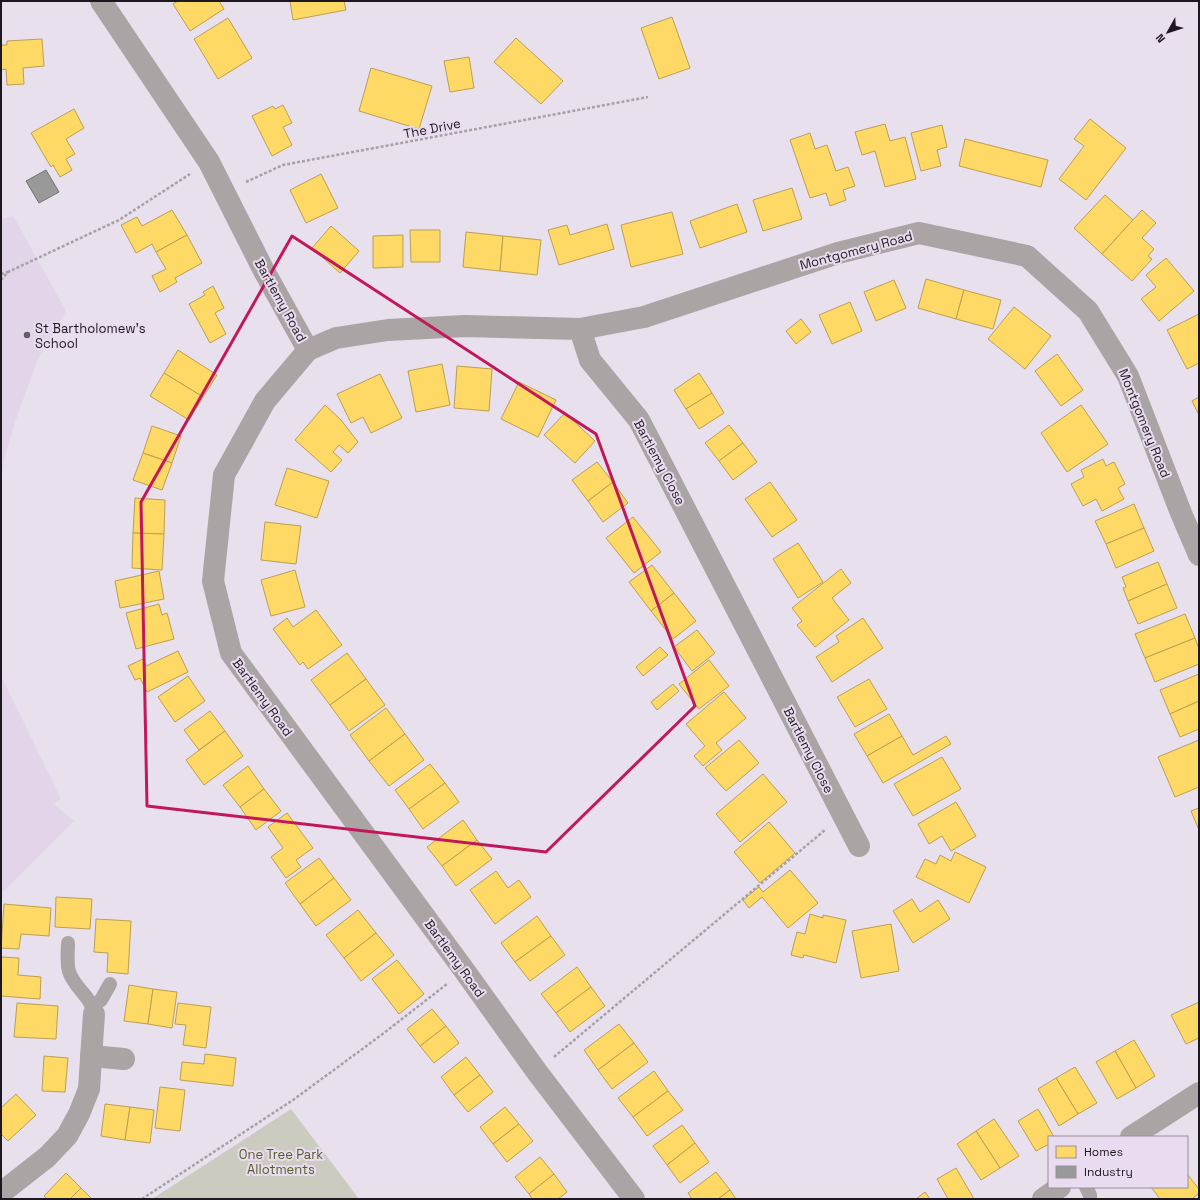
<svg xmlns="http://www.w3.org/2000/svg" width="1200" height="1200" font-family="'Space Grotesk',sans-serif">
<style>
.built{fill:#e2d5e9}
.green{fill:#cbcbc0}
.homes{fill:#ffd966;stroke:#bb9f51}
.industry{fill:#999;stroke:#747274}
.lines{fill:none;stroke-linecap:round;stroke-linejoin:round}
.path{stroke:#a7a1a5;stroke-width:2.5;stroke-dasharray:3 2;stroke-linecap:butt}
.service{stroke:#aaa4a4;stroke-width:14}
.minor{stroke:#aaa4a4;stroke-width:22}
.marked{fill:none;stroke:#c2185b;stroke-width:3;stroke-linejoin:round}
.poi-dot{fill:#645e67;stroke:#eadcf0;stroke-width:1.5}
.labels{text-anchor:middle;stroke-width:4;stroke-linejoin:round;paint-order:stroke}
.street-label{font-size:13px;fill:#1d181f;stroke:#eadcf0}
.poi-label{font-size:13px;fill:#1d181f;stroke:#eadcf0;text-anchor:start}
.park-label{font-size:13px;fill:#555e22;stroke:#eadcf0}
</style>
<rect width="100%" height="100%" fill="#e8e0ec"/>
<!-- built -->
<g class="built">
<path d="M13 216 66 311 38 359 16 419 4 460 1 482V219Z"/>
<path d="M1 676 61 799 54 804 74 821 1 894Z"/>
</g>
<!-- green -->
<path class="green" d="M291 1109 359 1199H152Z"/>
<!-- homes -->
<g class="homes">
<path d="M178 1H219L224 9 190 31 173 4Z"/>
<path d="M290 1H344L346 10 293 20Z"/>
<path d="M672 17 690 68 659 79 641 28Z"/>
<path d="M228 18 252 58 218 79 194 39Z"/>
<path d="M516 38 563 81 541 104 494 62Z"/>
<path d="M42 39 44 66 23 68 24 84 7 85 6 69 1 70V45H7V41Z"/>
<path d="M469 57 474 88 450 92 444 61Z"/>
<path d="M371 68 432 86 419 129 359 111Z"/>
<path d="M283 105 292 123 283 127 292 145 272 156 252 116 273 106 275 109Z"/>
<path d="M74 109 84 128 66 139 75 154 66 159 72 170 60 177 53 165 51 167 31 133Z"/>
<path d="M1090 119 1126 148 1086 200 1059 179 1084 146 1074 139Z"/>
<path d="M885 124 890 141 905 137 916 179 885 187 875 151 862 155 855 132Z"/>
<path d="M942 125 947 147 937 150 941 166 921 171 911 133Z"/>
<path d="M810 133 815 149 827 145 836 171 848 167 855 186 843 190 846 200 830 206 826 193 810 198 790 140Z"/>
<path d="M965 139 1048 160 1041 187 959 166Z"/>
<path d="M321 174 338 208 306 223 290 190Z"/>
<path d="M792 188 802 219 763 231 753 200Z"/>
<path d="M1105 195 1133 220 1102 254 1074 228Z"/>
<path d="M737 204 747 232 700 248 690 221Z"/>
<path d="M172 210 187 235 156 252 152 244 136 253 121 225 137 217 142 226Z"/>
<path d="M1142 210 1156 223 1142 238 1154 249 1148 256 1152 259 1132 281 1102 254Z"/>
<path d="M672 212 683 254 631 267 621 225Z"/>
<path d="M607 224 614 249 559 265 548 230 567 225 570 235Z"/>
<path d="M331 226 359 251 340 273 312 248Z"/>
<path d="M410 230H440V262H411Z"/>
<path d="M466 232 503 236 500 271 463 267Z"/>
<path d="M187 235 202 263 175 278 177 282 160 292 152 276 166 269 156 252Z"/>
<path d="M403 235V267L373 268V236Z"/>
<path d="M503 236 541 240 537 275 500 271Z"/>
<path d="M1166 258 1194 291 1159 321 1141 299 1156 287 1146 275Z"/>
<path d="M926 279 964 290 956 319 918 308Z"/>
<path d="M894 280 906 308 876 321 864 292Z"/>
<path d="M213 286 224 308 215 313 226 334 210 343 189 304 205 295 203 292Z"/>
<path d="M964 290 1001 300 993 329 956 319Z"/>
<path d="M850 302 862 331 832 344 819 315Z"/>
<path d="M1014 307 1051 336 1025 369 988 339Z"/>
<path d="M1199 314V363L1187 369 1167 330Z"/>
<path d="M801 319 811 332 796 344 786 331Z"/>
<path d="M178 350 217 375 203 397 164 373Z"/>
<path d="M1057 354 1083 390 1061 406 1035 371Z"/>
<path d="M442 364 450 405 416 412 408 371Z"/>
<path d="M457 366 492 369 489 411 454 408Z"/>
<path d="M164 373 203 397 189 420 150 396Z"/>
<path d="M699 373 712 393 686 409 674 390Z"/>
<path d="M380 374 402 418 371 433 363 417 351 423 337 394Z"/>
<path d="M519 382 556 400 538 437 501 419Z"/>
<path d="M712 393 724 413 699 429 686 409Z"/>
<path d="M1199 397V415L1192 401Z"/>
<path d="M325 405 341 420 358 442 348 453 339 445 333 452 342 460 331 472 295 440Z"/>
<path d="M1081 405 1108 444 1067 472 1041 433Z"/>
<path d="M565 413 595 441 575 463 544 435Z"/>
<path d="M729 425 743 443 719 461 705 443Z"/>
<path d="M152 426 181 436 172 463 143 453Z"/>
<path d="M743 443 757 462 733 480 719 461Z"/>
<path d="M143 453 172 463 162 490 133 480Z"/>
<path d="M1103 459 1106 466 1114 462 1125 484 1118 488 1124 499 1102 511 1096 499 1083 506 1071 484 1084 477 1081 470Z"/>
<path d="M597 462 613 482 588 501 572 480Z"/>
<path d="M287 468 329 481 317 518 275 505Z"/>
<path d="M613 482 628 503 603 522 588 501Z"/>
<path d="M770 482 797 520 772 537 745 499Z"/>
<path d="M135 498 165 500 164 534 133 533Z"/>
<path d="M1134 504 1144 528 1106 544 1095 521Z"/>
<path d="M633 517 661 552 634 573 606 538Z"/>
<path d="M265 522 301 526 296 564 261 560Z"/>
<path d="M1144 528 1154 551 1116 568 1106 544Z"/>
<path d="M133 533 164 534 162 570 132 568Z"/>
<path d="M798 543 823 582 798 598 773 559Z"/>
<path d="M1158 562 1167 584 1128 601 1123 588 1126 587 1122 577Z"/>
<path d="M652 565 674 593 651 611 629 582Z"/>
<path d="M841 569 851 583 832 598 849 620 815 647 797 625 802 621 792 608Z"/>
<path d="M295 570 305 607 271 616 261 580Z"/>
<path d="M159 571 164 599 120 608 115 581Z"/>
<path d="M1167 584 1177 608 1138 624 1128 601Z"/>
<path d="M674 593 696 621 673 639 651 611Z"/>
<path d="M159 604 162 615 167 613 174 639 136 649 126 613Z"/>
<path d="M316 610 342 645 308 669 303 662 300 665 273 629 287 618 293 627Z"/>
<path d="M1185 614 1195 638 1145 658 1135 634Z"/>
<path d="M863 618 883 648 832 682 816 657 839 642 836 636Z"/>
<path d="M697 630 715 653 692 671 674 647Z"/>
<path d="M1195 638 1199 649V664L1155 682 1145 658Z"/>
<path d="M660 647 668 655 643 676 636 667Z"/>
<path d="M178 651 188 672 147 692 140 678 135 680 128 666 143 659 146 666Z"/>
<path d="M347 653 366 679 330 705 311 680Z"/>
<path d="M709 660 729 686 699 709 679 684Z"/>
<path d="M1199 674V701L1170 714 1160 690Z"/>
<path d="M188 676 205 701 175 722 158 697Z"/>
<path d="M366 679 385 705 349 731 330 705Z"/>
<path d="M869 679 887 709 855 727 837 697Z"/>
<path d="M673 684 679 691 657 710 651 702Z"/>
<path d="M724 692 746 718 716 743 722 750 703 766 694 756 705 746 686 724Z"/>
<path d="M1199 701V729L1180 737 1170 714Z"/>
<path d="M386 708 405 734 369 761 350 735Z"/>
<path d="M210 711 225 731 199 750 184 730Z"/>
<path d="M889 714 902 736 867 756 854 734Z"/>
<path d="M225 731 243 756 204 785 186 760Z"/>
<path d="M405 734 424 760 389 786 369 761Z"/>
<path d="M902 736 913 755 946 736 951 744 883 783 867 756Z"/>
<path d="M739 740 759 763 726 791 705 768Z"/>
<path d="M1199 740V787L1175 797 1158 757Z"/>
<path d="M942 757 961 789 913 816 894 784Z"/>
<path d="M430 764 445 783 409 809 395 790Z"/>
<path d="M248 766 264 789 240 807 223 785Z"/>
<path d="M763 774 787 802 740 842 716 814Z"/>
<path d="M445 783 459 802 423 829 409 809Z"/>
<path d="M264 789 281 811 256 830 240 807Z"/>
<path d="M956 802 976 836 951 851 942 836 929 844 918 824Z"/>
<path d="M1199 808V830L1191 811Z"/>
<path d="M287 813 313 848 296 860 301 867 286 878 271 857 283 848 268 827Z"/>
<path d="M463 820 477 840 442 866 427 847Z"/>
<path d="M769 822 795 853 760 883 734 852Z"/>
<path d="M477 840 492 859 456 886 442 866Z"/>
<path d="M955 852 986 867 969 903 916 877 925 859 936 864 940 855 951 861Z"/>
<path d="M319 858 334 878 300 904 285 883Z"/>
<path d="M790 870 818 903 788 928 762 897 749 908 743 900 759 887 763 892Z"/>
<path d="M496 871 508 888 519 880 531 897 495 924 470 890Z"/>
<path d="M334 878 351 900 316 926 300 904Z"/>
<path d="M56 897 92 899 90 929 55 927Z"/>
<path d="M912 899 920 912 938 900 950 919 913 943 893 911Z"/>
<path d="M4 904 51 908 49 936 21 934 19 949 1 948Z"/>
<path d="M358 910 376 933 344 958 326 935Z"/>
<path d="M810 914 823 918V915L846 920 836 963 804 955 803 958 791 955 797 932 805 934Z"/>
<path d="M537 916 551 936 515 962 501 943Z"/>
<path d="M96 919 131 921 128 974 107 972 108 953 94 952Z"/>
<path d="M891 924 899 971 861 978 852 931Z"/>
<path d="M376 933 394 955 361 981 344 958Z"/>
<path d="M551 936 565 955 530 981 515 962Z"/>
<path d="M1 957 19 958 18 975 41 977 40 999 1 996Z"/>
<path d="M397 960 424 994 399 1014 372 979Z"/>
<path d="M577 967 591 987 556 1013 541 994Z"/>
<path d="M129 985 153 989 148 1024 124 1021Z"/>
<path d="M591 987 605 1006 570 1032 556 1013Z"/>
<path d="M153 989 177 992 172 1028 148 1024Z"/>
<path d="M1199 1002V1038L1186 1044 1171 1015Z"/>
<path d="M17 1003 58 1006 56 1039 14 1037Z"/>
<path d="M178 1003 211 1007 206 1048 183 1045 186 1025 175 1024Z"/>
<path d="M432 1009 446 1026 420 1046 407 1029Z"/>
<path d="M619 1024 634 1043 598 1070 584 1050Z"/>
<path d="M446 1026 459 1043 434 1063 420 1046Z"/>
<path d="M1134 1040 1155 1076 1136 1088 1115 1051Z"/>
<path d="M634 1043 648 1062 612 1089 598 1070Z"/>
<path d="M1115 1051 1136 1088 1117 1099 1096 1062Z"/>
<path d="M205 1054 236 1058 233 1086 180 1080 182 1062 204 1064Z"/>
<path d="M44 1056 68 1058 65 1092 42 1091Z"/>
<path d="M466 1057 480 1075 454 1095 441 1077Z"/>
<path d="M1075 1067 1097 1103 1078 1114 1056 1078Z"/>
<path d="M654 1071 668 1091 633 1117 618 1098Z"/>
<path d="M480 1075 493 1092 468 1112 454 1095Z"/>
<path d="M1056 1078 1078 1114 1059 1126 1038 1089Z"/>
<path d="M160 1087 185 1090 180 1131 155 1128Z"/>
<path d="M668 1091 683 1110 647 1136 633 1117Z"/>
<path d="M16 1094 36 1115 8 1141 1 1134V1108Z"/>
<path d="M105 1104 130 1107 125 1140 101 1136Z"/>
<path d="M130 1107 154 1110 150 1143 125 1140Z"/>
<path d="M505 1107 519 1124 493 1144 480 1127Z"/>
<path d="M1038 1109 1054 1137H1049V1144L1036 1151 1018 1121Z"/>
<path d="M994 1119 1019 1156 1000 1168 976 1131Z"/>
<path d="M519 1124 533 1141 507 1162 493 1144Z"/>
<path d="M682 1125 695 1143 667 1165 653 1146Z"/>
<path d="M976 1131 1000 1168 981 1180 957 1144Z"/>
<path d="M695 1143 709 1162 680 1183 667 1165Z"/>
<path d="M540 1157 554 1174 529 1194 515 1177Z"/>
<path d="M956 1168 974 1199H948L937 1179Z"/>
<path d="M716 1172 730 1190 718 1199H692L688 1193Z"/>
<path d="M66 1173 81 1188 70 1199H47L44 1196Z"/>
<path d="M554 1174 567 1192 558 1199H532L529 1194Z"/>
<path d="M1187 1174 1199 1189V1193L1192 1199H1160L1151 1187H1187Z"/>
<path d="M81 1188 92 1199H70Z"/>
<path d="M730 1190 736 1199H718Z"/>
<path d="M925 1192 930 1199H916Z"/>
</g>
<!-- industry -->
<path class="industry" d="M46 170 59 192 39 203 26 181Z"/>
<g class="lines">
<!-- path -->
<g class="path">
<path d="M246 182 283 165 648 97"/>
<path d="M1 274 8 272"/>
<path d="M1 280 8 272 119 220 190 174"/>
<path d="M554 1057 825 830"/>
<path d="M142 1199 293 1100 380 1036 447 984"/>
</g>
<!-- service -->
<g class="service">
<path d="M68 943C68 952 66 966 70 974 76 989 92 998 94 1014"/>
<path d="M93 1006 101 1000 110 984"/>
<path d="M1086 1187 1090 1195V1199"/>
</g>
<!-- minor -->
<g class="minor">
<path d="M101 1 209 162 263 269 308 350 265 401 224 475 213 581 231 653 464 970 537 1072 634 1199"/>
<path d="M580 329 644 317 838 253 919 233 1027 256 1088 311 1128 376 1181 513 1199 555"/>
<path d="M308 350 336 338 388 330 465 326 580 329 590 360 639 420 859 846"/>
<path d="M91 1056 124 1059"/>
<path d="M1131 1137 1199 1093"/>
<path d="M1 1193 47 1157 67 1136 79 1114 89 1089 94 1014"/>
<path d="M1043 1199 1060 1187"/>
</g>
</g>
<!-- marked area -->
<path class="marked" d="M292 236 596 434 695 706 546 852 147 806 141 502Z"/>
<!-- markers -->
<circle class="poi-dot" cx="27" cy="335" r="4"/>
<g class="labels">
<!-- street labels -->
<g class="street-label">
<text transform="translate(432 128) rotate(-11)" y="5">The Drive</text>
<text transform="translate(856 250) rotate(-15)" y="5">Montgomery Road</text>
<text transform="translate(281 300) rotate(61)" y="5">Bartlemy Road</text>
<text transform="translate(1145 423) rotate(68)" y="5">Montgomery Road</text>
<text transform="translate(660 462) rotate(62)" y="5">Bartlemy Close</text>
<text transform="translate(263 697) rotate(54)" y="5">Bartlemy Road</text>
<text transform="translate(809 750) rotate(63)" y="5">Bartlemy Close</text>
<text transform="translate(455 958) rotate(54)" y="5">Bartlemy Road</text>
</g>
<!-- poi labels -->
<g class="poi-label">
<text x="35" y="333">St Bartholomew's<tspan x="35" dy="15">School</tspan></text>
</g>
<!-- park labels -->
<g class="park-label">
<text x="281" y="1159">One Tree Park<tspan x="281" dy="15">Allotments</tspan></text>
</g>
</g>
<!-- border -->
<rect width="1200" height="1200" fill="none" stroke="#1d181f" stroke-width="4"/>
<!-- legend -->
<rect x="1048" y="1136" width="140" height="52" fill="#eadcf0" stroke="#988e9c"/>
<rect x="1056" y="1146" width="20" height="12" fill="#ffd966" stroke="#988e9c"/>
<text x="1084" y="1156" font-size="12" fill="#1d181f">Homes</text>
<rect x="1056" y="1166" width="20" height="12" fill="#999999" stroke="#988e9c"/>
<text x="1084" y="1176" font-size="12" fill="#1d181f">Industry</text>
<!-- north arrow -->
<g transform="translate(1168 32) rotate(231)" stroke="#eadcf0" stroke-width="3" paint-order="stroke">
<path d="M0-3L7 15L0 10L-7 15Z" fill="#1d181f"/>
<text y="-6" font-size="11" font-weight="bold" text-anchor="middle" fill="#1d181f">N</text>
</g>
</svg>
